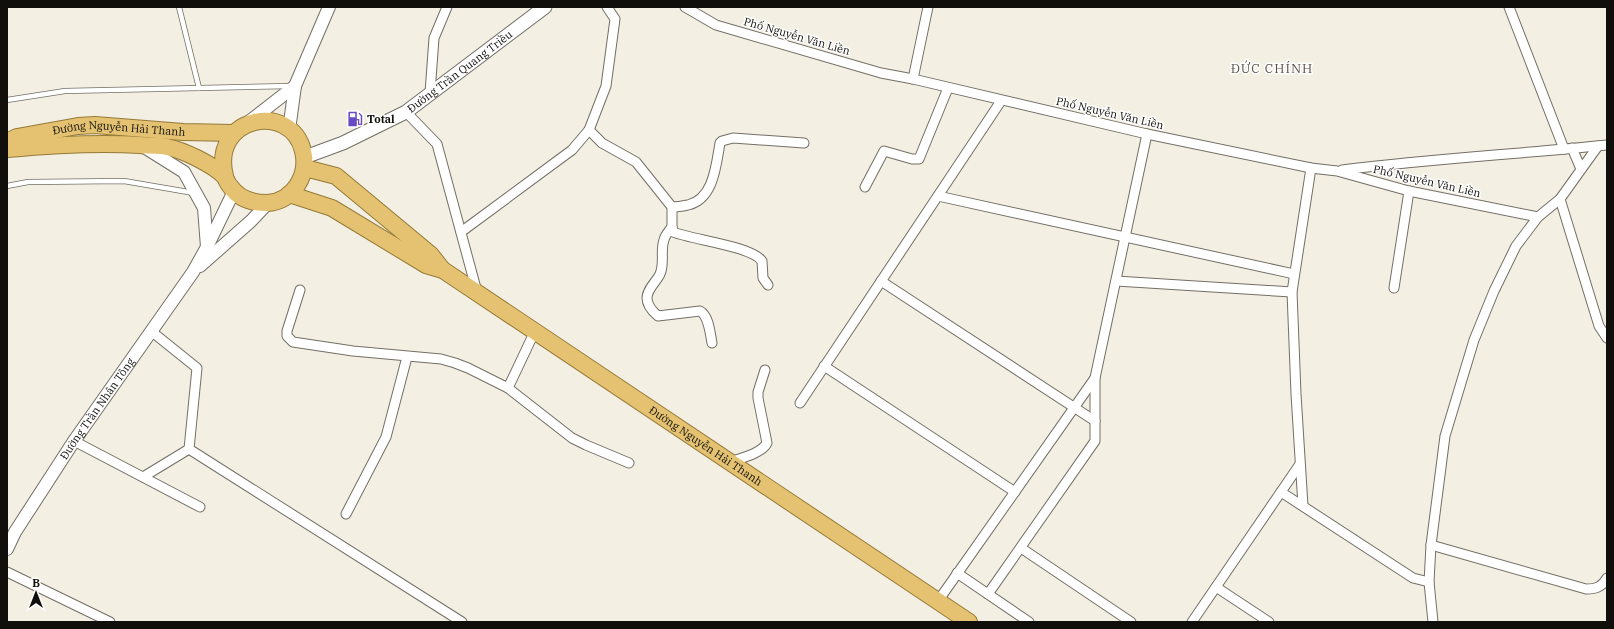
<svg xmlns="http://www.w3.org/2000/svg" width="1614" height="629" font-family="'IBM Plex Serif',serif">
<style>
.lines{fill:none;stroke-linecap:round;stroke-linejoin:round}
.service-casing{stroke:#746f65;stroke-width:6}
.minor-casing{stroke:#746f65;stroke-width:11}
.tertiary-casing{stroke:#746f65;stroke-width:14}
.secondary-casing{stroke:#746f65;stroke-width:15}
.trunk-casing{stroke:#957a37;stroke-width:18}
.service{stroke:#fff;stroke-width:4.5}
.minor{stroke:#fff;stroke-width:9}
.tertiary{stroke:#fff;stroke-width:12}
.secondary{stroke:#fff;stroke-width:13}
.trunk{stroke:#e4c272;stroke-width:16}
.labels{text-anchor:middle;stroke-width:3;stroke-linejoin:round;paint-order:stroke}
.street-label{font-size:11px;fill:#100f0b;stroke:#fff}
.poi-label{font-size:11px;font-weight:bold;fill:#100f0b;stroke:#fff;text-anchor:start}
.quarter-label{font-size:13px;letter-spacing:1px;fill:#5a554b;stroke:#fff}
</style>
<rect width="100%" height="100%" fill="#f4efe3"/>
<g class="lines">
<!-- service casing -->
<g class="service-casing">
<g id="service">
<path d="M179 7 199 88"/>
<path d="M7 100 65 91 291 86"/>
<path d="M7 186 28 182 124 181 194 193"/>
</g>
</g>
<!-- minor casing -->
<g class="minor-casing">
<g id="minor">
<path d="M685 7 716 25 881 73 913 79 1147 134 1311 168 1337 171 1409 191 1538 217"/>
<path d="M1509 7 1564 149"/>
<path d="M913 79 928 7"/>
<path d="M430 93 434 38 447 7"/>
<path d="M406 112 437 144 477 292"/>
<path d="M589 130 602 143 636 162 672 207V227L673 232C693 240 751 246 762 261L763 278 768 285"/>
<path d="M1572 148 1581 169"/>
<path d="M1342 170C1430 159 1519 154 1607 145"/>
<path d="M865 187 884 151 912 159H919L948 88"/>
<path d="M938 196 1294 274"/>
<path d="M1560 199 1599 326 1607 338"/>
<path d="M672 207C677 207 683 206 688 205 714 199 716 165 720 143L722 141 733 138 804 143"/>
<path d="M672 227C669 231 665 235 664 240 660 250 665 263 660 274 657 281 647 289 647 298 647 305 652 311 658 316L700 311C709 316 710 333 712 343"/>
<path d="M461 232 572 150 589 130 606 86 615 19 607 7"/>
<path d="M881 281 1095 421"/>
<path d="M1116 281 1292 292"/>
<path d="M1394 288 1409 191"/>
<path d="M300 290 287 331V336L293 342 353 351 441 359 455 363 468 368 508 388 572 438 586 445 629 463"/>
<path d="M151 331 197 368 189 449"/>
<path d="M824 366 1015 492"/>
<path d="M508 388 535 331"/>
<path d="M800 403 1001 101"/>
<path d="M74 441 200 507"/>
<path d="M730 462C741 458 761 454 767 443L758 398V392L765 370"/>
<path d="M143 477 189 449 462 622"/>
<path d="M1281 492 1413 578 1429 582"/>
<path d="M1303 506 1296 394 1292 292 1311 168"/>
<path d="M346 514 386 437 407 357"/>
<path d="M1431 545 1586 589C1596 589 1602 587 1607 578"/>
<path d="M1021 548 1131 622"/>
<path d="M7 572 110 622"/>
<path d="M957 573 1029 622"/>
<path d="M1216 587 1269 622"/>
<path d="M988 594 1095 441V378L1147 134"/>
<path d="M938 601 1095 378"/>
<path d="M1192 622 1300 464"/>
<path d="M1433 622 1429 582 1431 545 1445 436 1474 340 1494 291 1516 246 1538 217 1560 199 1598 146"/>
</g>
</g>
<!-- tertiary casing -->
<g class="tertiary-casing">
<g id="tertiary">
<path d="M246 124 295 86"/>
<path d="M289 130 295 86 329 7"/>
<path d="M141 145 184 172 204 208 207 247"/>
<path d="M200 266 251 221 268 203"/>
<path id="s1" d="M7 549 15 532 74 441 193 272 207 247 234 191"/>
</g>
</g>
<!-- secondary casing -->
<g class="secondary-casing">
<g id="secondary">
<path id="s2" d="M305 157 343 143 406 112 545 7"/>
</g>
</g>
<!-- trunk casing -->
<g class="trunk-casing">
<g id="trunk">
<path id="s3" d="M7 142 17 137 78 126 95 125 183 132 234 133"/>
<path d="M7 149C51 145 96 142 140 145 149 146 159 145 167 147 183 150 212 164 224 176 226 178 227 183 230 186 238 198 252 203 267 203 293 202 309 175 303 151 291 101 210 116 225 176"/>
<path d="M305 168 336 176 431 255 442 269"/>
<path id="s4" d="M289 194 332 208 426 265 443 270 969 622"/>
</g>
</g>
<!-- service -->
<use href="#service" class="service"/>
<!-- minor -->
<use href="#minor" class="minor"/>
<!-- tertiary -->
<use href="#tertiary" class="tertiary"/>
<!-- secondary -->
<use href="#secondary" class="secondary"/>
<!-- trunk -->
<use href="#trunk" class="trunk"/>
</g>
<!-- icons -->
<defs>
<g id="fuel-bare" transform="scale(1.2)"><path d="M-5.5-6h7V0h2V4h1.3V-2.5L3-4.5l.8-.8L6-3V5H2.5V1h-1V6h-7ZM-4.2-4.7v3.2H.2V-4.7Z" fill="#6a4ac3" stroke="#fff" stroke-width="2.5" paint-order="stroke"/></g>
</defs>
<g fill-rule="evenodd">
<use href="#fuel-bare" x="355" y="119"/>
</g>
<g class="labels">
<!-- street labels -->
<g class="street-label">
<text transform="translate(797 36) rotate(16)" y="4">Phố Nguyễn Văn Liền</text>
<text dy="4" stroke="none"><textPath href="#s2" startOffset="178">Đường Trần Quang Triều</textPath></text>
<text transform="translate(1110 113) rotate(13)" y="4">Phố Nguyễn Văn Liền</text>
<text dy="4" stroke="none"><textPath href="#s3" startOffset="114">Đường Nguyễn Hải Thanh</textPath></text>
<text transform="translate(1427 181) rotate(13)" y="4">Phố Nguyễn Văn Liền</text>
<text dy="4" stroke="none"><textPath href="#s1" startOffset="167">Đường Trần Nhân Tông</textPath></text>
<text dy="4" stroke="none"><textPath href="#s4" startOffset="489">Đường Nguyễn Hải Thanh</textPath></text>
</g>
<!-- poi labels -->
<g class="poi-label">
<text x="367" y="123">Total</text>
</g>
<!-- quarter labels -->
<g class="quarter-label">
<text x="1272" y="73">ĐỨC CHÍNH</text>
</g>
</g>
<!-- border -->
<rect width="1614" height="629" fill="none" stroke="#100f0b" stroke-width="16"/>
<!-- north arrow -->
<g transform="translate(36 593)" stroke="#ffffff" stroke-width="3" paint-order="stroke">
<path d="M0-3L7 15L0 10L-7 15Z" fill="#100f0b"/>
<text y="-6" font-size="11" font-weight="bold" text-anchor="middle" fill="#100f0b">B</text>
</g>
</svg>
